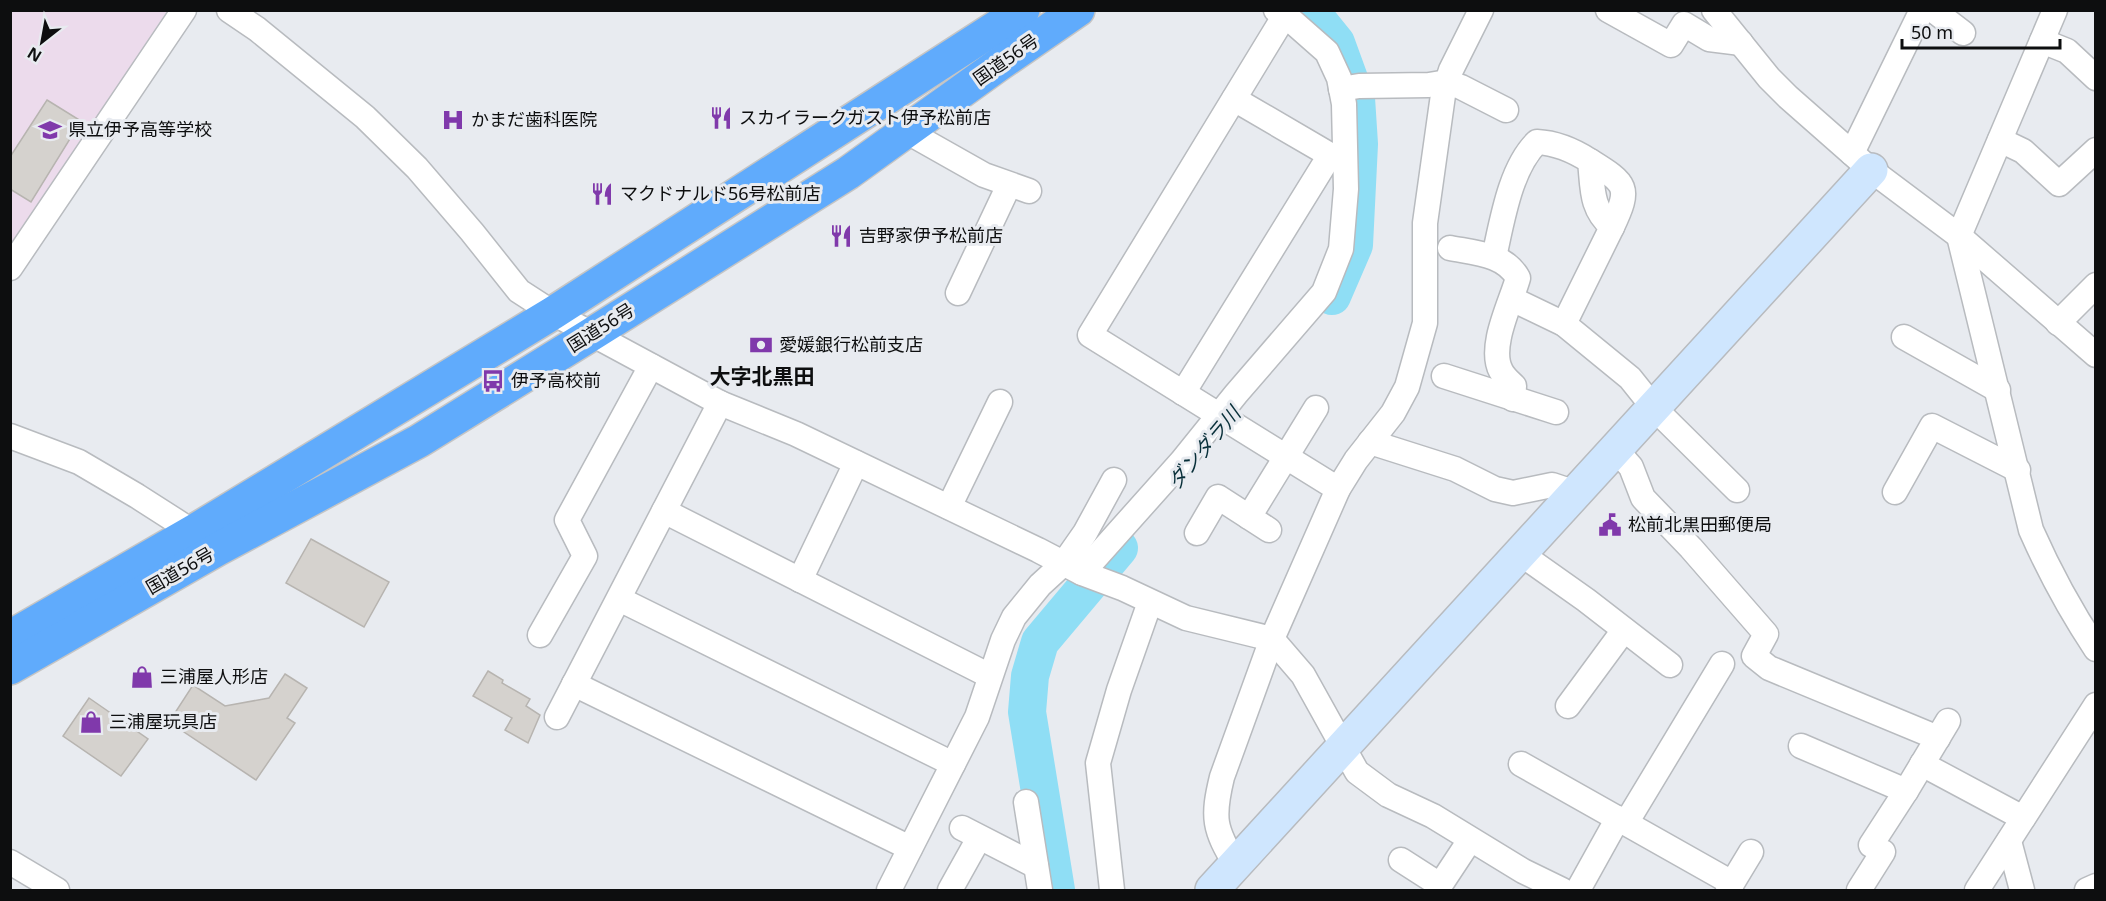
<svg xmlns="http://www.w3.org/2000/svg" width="2106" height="901" font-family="'Noto Sans','Noto Sans JP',sans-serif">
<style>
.education{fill:#ecdbec}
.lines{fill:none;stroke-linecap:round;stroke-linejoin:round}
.river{stroke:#8fdef5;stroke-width:38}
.building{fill:#d5d2ce;stroke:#b7b4b0;stroke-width:1.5}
.street-casing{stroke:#b8bbbf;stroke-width:27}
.secondary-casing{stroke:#b8bbbf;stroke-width:36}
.highway-casing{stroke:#c5c5c5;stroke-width:36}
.street{stroke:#fff;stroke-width:24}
.secondary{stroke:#cfe6fe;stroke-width:33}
.highway{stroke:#60abfc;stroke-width:33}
.labels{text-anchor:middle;stroke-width:6;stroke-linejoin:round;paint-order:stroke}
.street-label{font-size:18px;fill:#0d0e0f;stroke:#e8ebf0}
.poi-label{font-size:18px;fill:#0d0e0f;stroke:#e8ebf0;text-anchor:start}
.water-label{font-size:20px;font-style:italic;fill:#082f39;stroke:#e8ebf0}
.quarter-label{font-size:21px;font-weight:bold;fill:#0d0e0f;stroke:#e8ebf0}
</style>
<rect width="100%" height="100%" fill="#e8ebf0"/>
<!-- education -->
<path class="education" d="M11 11H167L11 249Z"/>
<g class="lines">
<!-- river -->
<g class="river">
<path d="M1304 10 1319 22 1336 43 1356 98 1359 144 1354 245 1332 296"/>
<path d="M1056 890 1027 712 1030 676 1040 642 1119 548"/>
</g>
</g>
<!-- building -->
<g class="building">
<path d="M47 100 81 121 31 202 10 189V157Z"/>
<path d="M311 539 389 582 364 627 286 583Z"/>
<path d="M488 671 503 680 502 683 530 699 526 706 540 715 528 743 505 730 512 718 473 696Z"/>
<path d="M285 674 307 688 287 718 295 723 256 780 169 722 193 685 225 706 269 698Z"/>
<path d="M89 698 148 739 121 776 63 736Z"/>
</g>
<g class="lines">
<!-- street casing -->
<g class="street-casing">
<g id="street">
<path d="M229 10 257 29 365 117 417 168 472 232 519 291 553 313 720 403 796 434 1038 550 1082 573 1122 588 1186 618 1272 639 1303 675 1357 772 1388 795 1433 816 1523 871 1562 890"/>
<path d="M1608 10 1671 45 1684 24 1709 39 1741 43"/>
<path d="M1714 10 1769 78 1788 97 1871 170 1959 236 2096 355"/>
<path d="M1933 10 1963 33"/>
<path d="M2055 10 1959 236 2031 530C2050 573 2070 610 2096 649"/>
<path d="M1285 15 1090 335 1338 489"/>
<path d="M2042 41 2067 51 2096 78"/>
<path d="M1341 89 1359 86 1429 85 1447 82 1461 87 1506 110"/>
<path d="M906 131 984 175 1029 191"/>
<path d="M2000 140 2023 151 2059 184 2096 150"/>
<path d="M1852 153 1922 10"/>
<path d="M1590 161C1627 184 1631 187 1612 227"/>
<path d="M1450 248C1475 253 1505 254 1518 278 1511 303 1488 347 1501 371 1504 377 1510 382 1514 386L1513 399"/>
<path d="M1494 257C1502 222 1510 168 1537 142 1557 143 1573 150 1590 161 1593 187 1590 208 1612 227L1564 324"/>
<path d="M10 268 184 10"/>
<path d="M958 293 1009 185"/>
<path d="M1512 299 1564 324 1630 378 1654 408 1737 490"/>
<path d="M2058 323 2096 285"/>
<path d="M1904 337 1998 390"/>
<path d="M1444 376 1556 412"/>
<path d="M1183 393 1330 155 1234 99"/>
<path d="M10 436 79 462 137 496 204 539"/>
<path d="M1370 442 1455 469 1495 489 1513 493 1552 485 1576 493"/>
<path d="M1616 450 1631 467 1643 498 1691 548 1766 634 1754 656 1769 668 1938 738"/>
<path d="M1895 492 1932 426 2018 470"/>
<path d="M949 507 1000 402"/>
<path d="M664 511 990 676"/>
<path d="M1249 517 1316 408"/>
<path d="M1197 533 1218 497 1269 530"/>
<path d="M1521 554 1586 600 1670 665"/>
<path d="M1082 573 1182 461 1236 394 1324 292 1341 249 1346 189 1344 104 1339 78 1327 52 1285 15 1276 10"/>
<path d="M800 580 856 463"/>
<path d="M619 599 953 764"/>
<path d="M540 635 585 556 567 520 651 366"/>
<path d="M574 684 910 848"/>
<path d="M1568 706 1624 630"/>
<path d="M557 717 720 403"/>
<path d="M1801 746 1906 791"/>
<path d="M1521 764 1732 883"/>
<path d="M1922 764 2023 818"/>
<path d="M1026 802 1040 890"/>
<path d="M1626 823 1722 664"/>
<path d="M962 828 1036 866"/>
<path d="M2009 841 2022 890"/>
<path d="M1401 860 1440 885"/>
<path d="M10 862 57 890"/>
<path d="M1236 865C1214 829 1212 818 1222 777L1272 639 1338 489 1356 460 1393 413 1407 387 1425 323V223L1443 95 1451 70 1481 10"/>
<path d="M889 890 977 717 1003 640 1014 617 1040 585 1064 563 1085 533 1114 480"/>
<path d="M950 890 979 838"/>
<path d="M1112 890 1098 763 1119 690 1150 602"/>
<path d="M1437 890 1470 840"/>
<path d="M1578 890 1618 818"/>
<path d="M1728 890 1751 852"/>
<path d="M1859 890 1883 852 1871 845 1906 791 1948 721"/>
<path d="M1977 890 2096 705"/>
<path d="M2087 890 2096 886"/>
</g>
</g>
<!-- secondary casing -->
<g class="secondary-casing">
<path id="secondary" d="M1212 890 1871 170"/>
</g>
<!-- highway casing -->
<g class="highway-casing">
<g id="highway">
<path d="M10 637 194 531 553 313 1023 10"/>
<path d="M10 668 218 549 419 441 592 334 848 173 998 65 1078 10"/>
</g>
</g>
<!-- street -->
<use href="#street" class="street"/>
<!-- secondary -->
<use href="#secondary" class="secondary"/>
<!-- highway -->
<use href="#highway" class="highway"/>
</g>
<!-- icons -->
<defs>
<g id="restaurant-bare" transform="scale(1.8)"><path d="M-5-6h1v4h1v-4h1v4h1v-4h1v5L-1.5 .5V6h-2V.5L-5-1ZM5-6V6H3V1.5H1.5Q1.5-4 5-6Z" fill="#8039ab" stroke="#e8ebf0" stroke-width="2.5" paint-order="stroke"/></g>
<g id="hospital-bare" transform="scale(1.8)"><path d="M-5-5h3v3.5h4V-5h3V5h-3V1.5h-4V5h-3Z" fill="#8039ab" stroke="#e8ebf0" stroke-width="2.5" paint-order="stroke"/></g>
<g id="school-bare" transform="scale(1.8)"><path d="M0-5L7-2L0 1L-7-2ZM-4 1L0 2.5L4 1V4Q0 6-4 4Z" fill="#8039ab" stroke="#e8ebf0" stroke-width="2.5" paint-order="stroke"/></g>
<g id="bank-bare" transform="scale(1.8)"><path d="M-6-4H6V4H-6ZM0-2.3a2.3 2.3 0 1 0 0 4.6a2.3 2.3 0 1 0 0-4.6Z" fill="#8039ab" stroke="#e8ebf0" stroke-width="2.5" paint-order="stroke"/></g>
<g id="bus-bare" transform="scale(1.8)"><path d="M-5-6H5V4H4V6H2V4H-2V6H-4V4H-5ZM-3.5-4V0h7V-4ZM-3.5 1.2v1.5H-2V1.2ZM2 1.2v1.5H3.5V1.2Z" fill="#8039ab" stroke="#e8ebf0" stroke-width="2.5" paint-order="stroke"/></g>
<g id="civic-bare" transform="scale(1.8)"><path d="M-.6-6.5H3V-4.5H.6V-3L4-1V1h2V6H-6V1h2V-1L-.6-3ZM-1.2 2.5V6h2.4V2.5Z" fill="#8039ab" stroke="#e8ebf0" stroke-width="2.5" paint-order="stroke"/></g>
<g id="shop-bare" transform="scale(1.8)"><path d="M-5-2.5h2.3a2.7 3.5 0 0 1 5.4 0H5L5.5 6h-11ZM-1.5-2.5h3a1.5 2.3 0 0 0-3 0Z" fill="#8039ab" stroke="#e8ebf0" stroke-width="2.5" paint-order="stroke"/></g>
</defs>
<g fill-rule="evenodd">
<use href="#restaurant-bare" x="721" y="118"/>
<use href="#hospital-bare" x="453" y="120"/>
<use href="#school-bare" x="50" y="130"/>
<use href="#restaurant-bare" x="602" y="194"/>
<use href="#restaurant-bare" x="841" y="236"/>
<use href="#bank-bare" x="761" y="345"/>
<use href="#bus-bare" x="493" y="381"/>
<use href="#civic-bare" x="1610" y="525"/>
<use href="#shop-bare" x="142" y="677"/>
<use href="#shop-bare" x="91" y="722"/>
</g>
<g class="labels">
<!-- street labels -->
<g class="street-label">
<text transform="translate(1006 60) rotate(-35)" y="6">国道56号</text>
<text transform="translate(601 328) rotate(-32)" y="6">国道56号</text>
<text transform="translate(180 571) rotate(-30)" y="6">国道56号</text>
</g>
<!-- poi labels -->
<g class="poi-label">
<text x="739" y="124">スカイラークガスト伊予松前店</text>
<text x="471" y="126">かまだ歯科医院</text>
<text x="68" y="136">県立伊予高等学校</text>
<text x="620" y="200">マクドナルド56号松前店</text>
<text x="859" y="242">吉野家伊予松前店</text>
<text x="779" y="351">愛媛銀行松前支店</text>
<text x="511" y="387">伊予高校前</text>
<text x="1628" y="531">松前北黒田郵便局</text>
<text x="160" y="683">三浦屋人形店</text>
<text x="109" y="728">三浦屋玩具店</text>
</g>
<!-- water labels -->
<g class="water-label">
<text transform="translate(1204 448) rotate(-50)" y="7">ダンダラ川</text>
</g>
<!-- quarter labels -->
<g class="quarter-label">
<text x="762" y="384">大字北黒田</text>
</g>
</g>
<!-- border -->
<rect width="2106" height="901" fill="none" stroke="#0d0e0f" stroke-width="24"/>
<!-- north arrow -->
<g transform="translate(42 42) rotate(211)" stroke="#e8ebf0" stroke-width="4.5" paint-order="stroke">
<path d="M0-4.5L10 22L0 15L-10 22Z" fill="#0d0e0f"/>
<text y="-9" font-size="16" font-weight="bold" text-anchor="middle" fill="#0d0e0f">N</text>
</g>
<!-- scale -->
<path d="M1902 39v9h158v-9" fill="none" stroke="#0d0e0f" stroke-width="3"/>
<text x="1911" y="39" font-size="18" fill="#0d0e0f" stroke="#e8ebf0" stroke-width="4.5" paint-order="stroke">50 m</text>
</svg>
